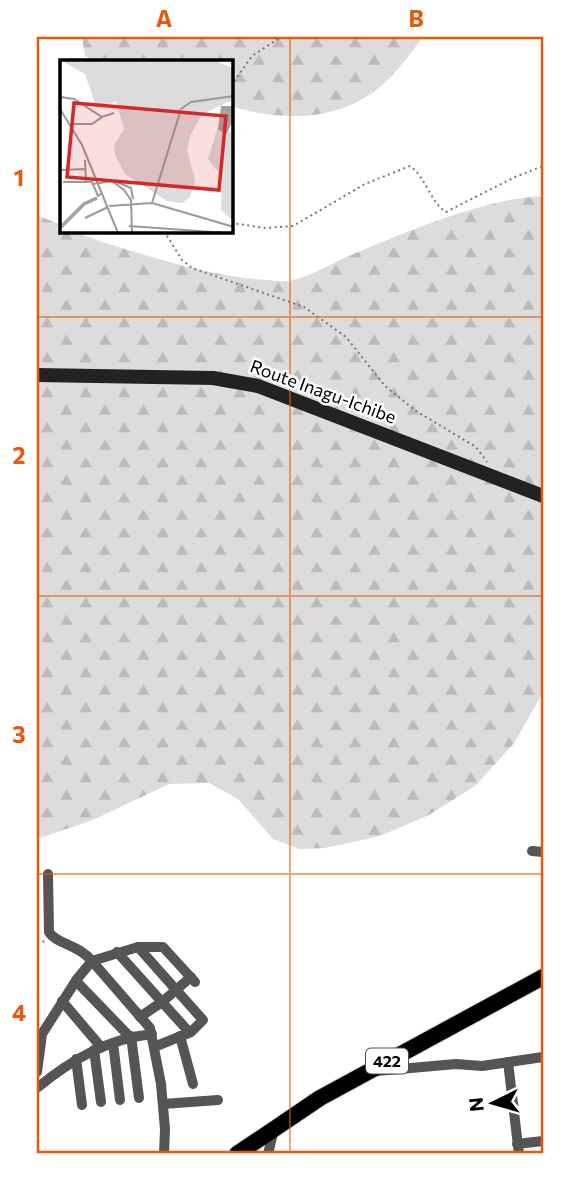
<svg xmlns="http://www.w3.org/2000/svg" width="580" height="1191" font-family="Commissioner,sans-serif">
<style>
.forest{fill:url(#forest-firs)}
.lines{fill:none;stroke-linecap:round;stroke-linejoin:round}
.trunk-casing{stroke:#dbdbdb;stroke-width:18}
.path{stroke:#777;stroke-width:2;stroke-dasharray:2 3.5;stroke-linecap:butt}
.minor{stroke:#555;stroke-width:10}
.secondary{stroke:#222;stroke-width:14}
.trunk{stroke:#000;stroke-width:16}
.grid{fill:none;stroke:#e8590c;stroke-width:2;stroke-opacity:0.55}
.labels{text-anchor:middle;stroke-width:5;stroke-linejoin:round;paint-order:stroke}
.shield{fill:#fff;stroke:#4c4c4c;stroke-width:2}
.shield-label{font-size:16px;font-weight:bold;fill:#000}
.street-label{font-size:18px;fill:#000;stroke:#fff}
.inset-river{fill:none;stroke:#a3a3a3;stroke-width:3.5}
.inset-road{fill:none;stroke:#999;stroke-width:2}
.view{fill:#d62828;fill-opacity:0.15;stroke:#d62828;stroke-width:3.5}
.inset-edge{fill:none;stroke:#000;stroke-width:3.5}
.neatline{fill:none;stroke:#e8590c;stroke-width:2.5}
.grid-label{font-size:23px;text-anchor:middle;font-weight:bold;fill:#e8590c}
</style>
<defs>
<pattern id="forest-firs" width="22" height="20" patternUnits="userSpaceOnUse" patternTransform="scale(1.75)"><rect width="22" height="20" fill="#dcdcdc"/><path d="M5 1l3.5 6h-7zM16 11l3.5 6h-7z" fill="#bbb"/></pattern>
</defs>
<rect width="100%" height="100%" fill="#fff"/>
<!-- forest -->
<g class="forest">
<path d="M82 37H423C409 55 395 76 376 90 335 122 279 121 231 106V61H93L85 56Z"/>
<path d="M543 196V692L515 742 475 786 429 815 380 836 325 848 300 849 273 839 238 799 209 783 169 784 93 820 37 839V215L61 225V231C79 231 95 240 112 245 162 260 214 277 267 280 273 280 281 282 288 281 311 277 330 264 351 255 406 232 485 198 543 196Z"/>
</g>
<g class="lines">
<!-- trunk casing -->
<g class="trunk-casing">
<path id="trunk" d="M237 1154 320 1098 543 977"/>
</g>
<!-- path -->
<g class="path">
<path d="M231 86 252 56 281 37"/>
<path d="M231 223 266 228 293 226 365 184 410 166C426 177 430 202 446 212L515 177 543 166"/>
<path d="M164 231 182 260 192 268 304 307 346 337 385 386 416 411 476 447 487 462"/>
<path d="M37 940 46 942"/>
</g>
<!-- minor -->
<g class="minor">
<path d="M532 851 543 852"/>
<path d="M138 947 203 1020 191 1032 154 1047"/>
<path d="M117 952 189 1032"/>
<path d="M76 981 129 1036"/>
<path d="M62 1001 101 1047"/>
<path d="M140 1017 162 1002 191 977"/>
<path d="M131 1036 139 1098"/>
<path d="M180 1036 193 1084"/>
<path d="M113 1043 120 1100"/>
<path d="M94 1050 101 1102"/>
<path d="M76 1059 82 1105"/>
<path d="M508 1062 519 1154"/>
<path d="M377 1071 456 1064 482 1066 543 1057"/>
<path d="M37 1072 42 1034 77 979 92 961C78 944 56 944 49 932L48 874"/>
<path d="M37 1088C71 1060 107 1039 152 1034"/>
<path d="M163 1104 218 1100"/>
<path d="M517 1144 543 1141"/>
<path d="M164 1154 165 1129 161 1084 150 1028 92 961 138 947H163L195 982"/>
<path d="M268 1154 274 1129"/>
</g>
<!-- secondary -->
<path class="secondary" d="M37 375 213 378 258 386 543 496"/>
<!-- trunk -->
<use href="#trunk" class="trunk"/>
</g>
<!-- grid -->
<path class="grid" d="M290 37V1154M37 317H543M37 596H543M37 874H543"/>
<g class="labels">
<!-- shield labels -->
<rect class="shield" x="366" y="1048.5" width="42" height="25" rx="5"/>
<g class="shield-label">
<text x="387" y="1067">422</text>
</g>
<!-- street labels -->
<g class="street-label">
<text transform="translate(323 392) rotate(20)" y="6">Route Inagu-Ichibe</text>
</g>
</g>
<!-- overview -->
<g transform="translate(60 60)">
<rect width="173" height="173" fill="#fff"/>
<path d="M0 0H153L173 8V40L142 54 130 76 127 90 135 120 130 137 122 143 107 141 65 114 55 95 54 85 64 69 56 42 36 46 25 14ZM158 66 173 73V161L161 150 162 116 148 99Z" fill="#dcdcdc"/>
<path d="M161 46H173V61L166 75 158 69Z" fill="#a3a3a3"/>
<path class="inset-river" d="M0 168 24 144 37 138"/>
<path class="inset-road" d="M0 37 14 39 42 57 54 53M0 49 22 85 58 173M11 64H32L42 57M25 100 26 123M0 110 25 109M3 122H32L38 136 42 133M57 122 71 128 73 139M33 124 52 121 64 130 71 140 72 173M92 143 174 167M49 146 92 143 121 49 131 42 174 36M25 158 48 147M69 166 167 173"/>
<path class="view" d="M14 43 166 56 159 130 7 117Z"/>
<rect width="173" height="173" class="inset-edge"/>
</g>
<!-- border -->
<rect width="580" height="1191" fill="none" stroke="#ffffff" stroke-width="77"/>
<!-- north arrow -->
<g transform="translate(493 1103) rotate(265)" stroke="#ffffff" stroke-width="5" paint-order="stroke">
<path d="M0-5L12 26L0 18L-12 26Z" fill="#000000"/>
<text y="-10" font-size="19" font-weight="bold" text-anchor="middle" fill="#000000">N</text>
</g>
<rect x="38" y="38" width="504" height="1114" class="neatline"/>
<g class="grid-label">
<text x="164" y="27">A</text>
<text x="416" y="27">B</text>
<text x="19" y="186">1</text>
<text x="19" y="464">2</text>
<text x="19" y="743">3</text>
<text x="19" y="1021">4</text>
</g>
</svg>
